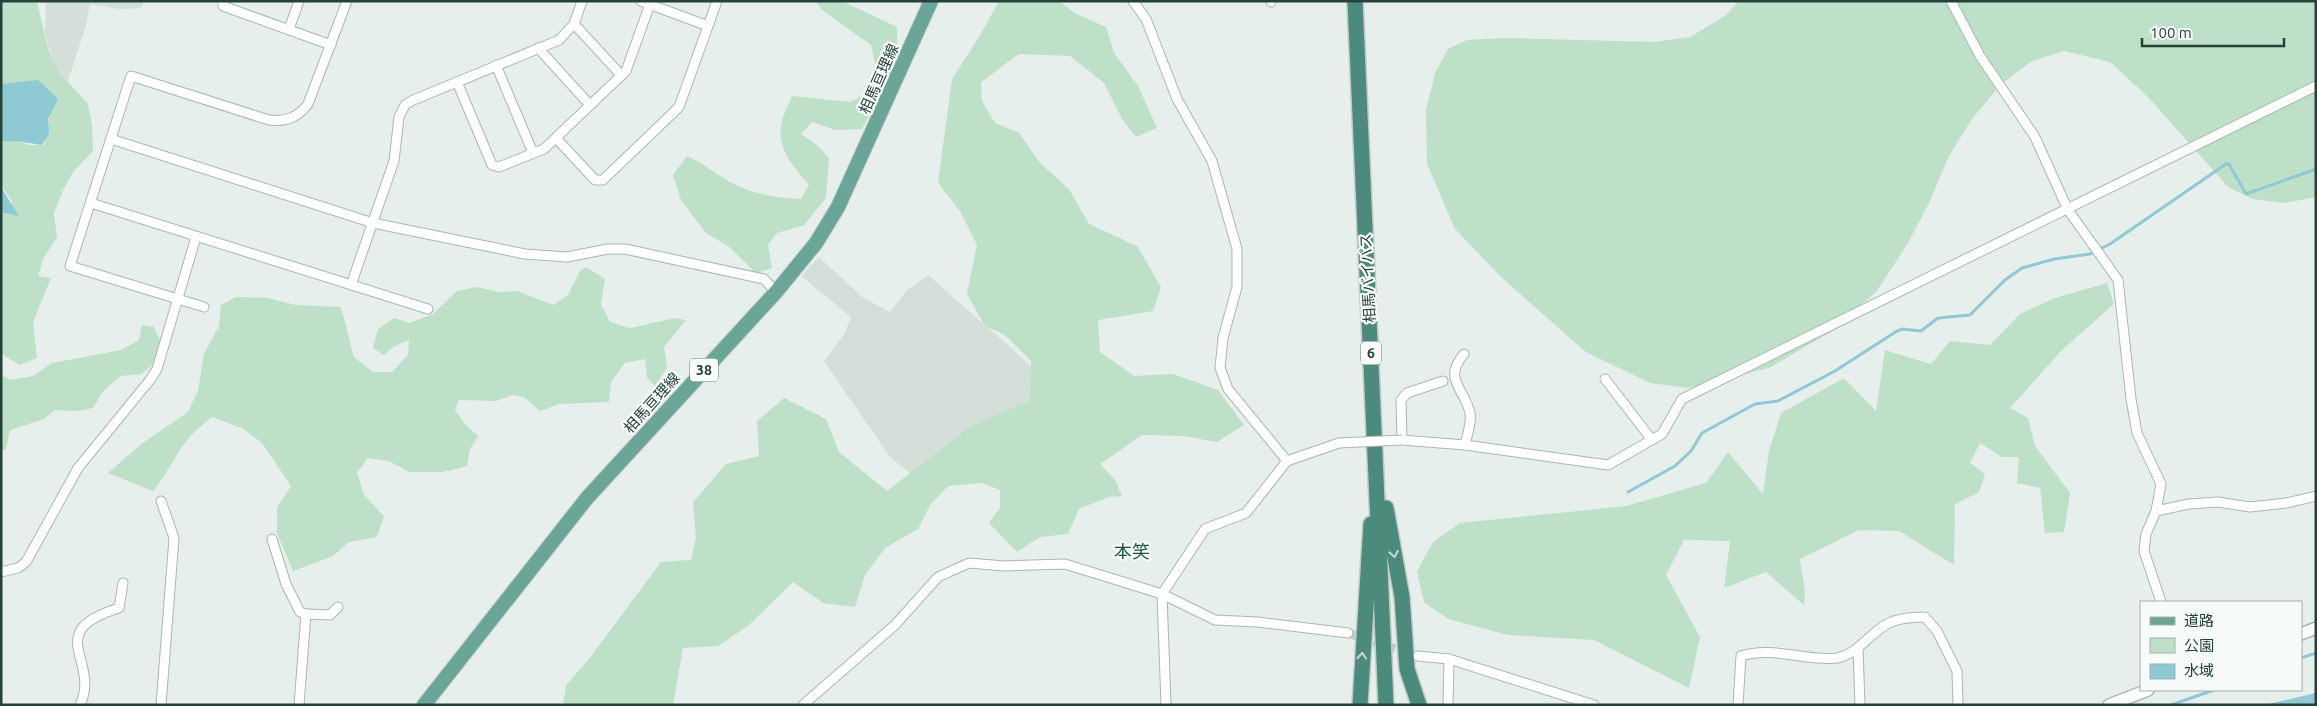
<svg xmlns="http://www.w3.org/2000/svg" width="2317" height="706" font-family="Ubuntu,'Noto Sans JP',sans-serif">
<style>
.built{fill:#d4dfda}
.green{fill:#bfe0c8}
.water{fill:#8ec9d4}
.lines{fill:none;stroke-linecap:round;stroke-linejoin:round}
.stream{stroke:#8ec9d4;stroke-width:3}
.minor-tunnel{stroke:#bfccc8;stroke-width:9;stroke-dasharray:9 4.5;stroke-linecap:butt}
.minor-casing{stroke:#a8b8b2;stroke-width:11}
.tertiary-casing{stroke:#a8b8b2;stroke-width:14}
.primary-casing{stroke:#c2cac8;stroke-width:16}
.trunk-casing{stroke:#c2cac8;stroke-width:18}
.minor{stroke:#fff;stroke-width:9}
.tertiary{stroke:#fff;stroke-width:11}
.primary{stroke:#6aa596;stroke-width:14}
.trunk{stroke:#4c8a7c;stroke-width:15}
.minor-bridge-casing{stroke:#a8b8b2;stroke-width:11;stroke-linecap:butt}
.minor-bridge{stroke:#fff;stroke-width:9}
.oneway{stroke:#c4d9d4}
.labels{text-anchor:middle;stroke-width:4.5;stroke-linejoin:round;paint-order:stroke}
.shield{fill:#f7fbf9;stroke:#637a73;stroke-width:1}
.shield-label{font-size:14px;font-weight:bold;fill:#24423a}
.street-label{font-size:15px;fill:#24423a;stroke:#f7fbf9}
.quarter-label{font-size:18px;fill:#1f5548;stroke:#f7fbf9}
</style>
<rect width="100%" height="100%" fill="#e6efeb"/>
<!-- built -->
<g class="built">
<path d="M46 1H143L142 8 119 9 90 4 86 25 68 81 58 72 45 36Z"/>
<path d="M819 257 862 297 890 312 907 290 928 275 1053 385 911 474 890 457 824 361 844 335 851 317 801 276Z"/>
</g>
<!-- green -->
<g class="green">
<path d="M1 1H37L47 45 58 71 88 104 92 125 93 151 73 172 63 190 54 213 57 237 43 259 38 276 51 278 33 322 37 358 20 365 1 354V210H10L12 201 1 185V134L29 145H44L51 108 50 91 28 83 1 85Z"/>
<path d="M815 1H842L897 27V58L883 90 862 129 835 130 812 122 801 134 817 145 829 158 826 198 804 225 777 233 768 245 772 268 756 273 728 246 706 233 681 200 673 175 687 156C702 163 715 173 730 182 751 194 777 198 801 199L809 185C795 168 777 150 781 126 782 116 789 105 792 96L850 102 865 94 876 67 871 45 822 10Z"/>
<path d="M999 1H1059L1076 14 1106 27 1114 53 1138 86 1157 128 1136 137 1122 119 1104 83 1070 56 1019 54 981 82 982 101 995 123 1019 133 1040 163 1069 189 1089 224 1137 246 1161 287 1153 311 1098 320 1100 352 1134 376 1173 374 1218 390 1244 425 1217 442 1184 436 1142 435 1100 464 1115 480 1122 496 1109 497 1079 509 1068 534 1040 537 1017 552 989 523 1000 508V490L982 483 948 486 930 505 918 529 885 548 865 575 855 607 823 603 793 582 749 625 718 646 683 648 673 705H563L566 685 589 659 661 562 691 560 696 537 693 502 726 464 759 456 757 421 784 398 826 419 839 452 887 491 971 426 1029 401 1031 361 1005 335 985 326 967 294 977 245 960 211 938 183 952 79 979 37Z"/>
<path d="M1739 1H2316V197L2284 203 2253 199 2228 187 2148 97 2110 62 2064 51 2032 61 2000 85 1972 119 1949 156 1929 203 1907 245 1876 292 1829 333 1769 368 1688 388 1650 383 1586 352 1502 278 1455 229 1427 164 1426 110 1435 73 1448 49 1467 40 1504 38 1654 42 1690 37 1725 16Z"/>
<path d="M586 267 605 279 601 304 610 322 630 328 676 318 686 320 664 347 667 368 655 386 647 378 645 359 625 363 611 382 609 402 559 404 540 411 524 397 513 395 496 401 459 400 455 410 465 424 478 436 470 449 467 466 443 472H409L389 461 368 458 357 473 364 495 384 516 377 537 349 542 333 556 293 571 277 533V507L291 486 262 443 242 428 212 417C205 423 195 430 189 438 175 454 167 475 153 491L108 473 144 442 188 412 198 391 204 354 219 326 221 305 236 297 267 298 296 305 341 307 354 357 373 372H392L408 355 409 340 393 347 384 355 373 348 378 329 394 318 409 323 433 314 457 291 477 287 499 292 517 291 553 305 568 295 580 271Z"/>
<path d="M2107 283 2114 304 2061 351 2010 408 2028 418 2035 446 2070 493 2064 532 2045 533 2040 488 2017 483 2019 457H2002L1980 443 1970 463 1985 474 1979 492 1955 504 1954 565 1899 531 1859 530 1800 559 1805 592 1804 605 1766 572 1724 588 1730 541 1684 540 1666 575 1700 637 1689 688 1594 640 1508 635 1448 619 1424 602 1417 571 1433 542 1460 523 1626 506 1706 483 1728 452 1763 494 1769 451 1781 413 1844 378 1876 411 1885 350 1931 364 1950 341 1990 345 2020 314 2055 298Z"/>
<path d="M142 325 154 327 161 343 155 363 141 374 121 376 104 390 93 408 79 411 55 410 44 419 10 430 6 449 1 451V374L10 380 33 376 52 363 121 350 139 340Z"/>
</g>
<!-- water -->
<g class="water">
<path d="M38 80 58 99 48 119 49 133 42 145 16 141H1V84Z"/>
<path d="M1 187 19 216 1 212Z"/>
<path d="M2316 693V705H2264Z"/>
</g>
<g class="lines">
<!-- stream -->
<g class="stream">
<path d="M1628 492 1675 466 1691 451 1702 433 1755 404 1778 401 1835 371 1897 331 1903 329 1921 331 1938 318 1970 315 2005 280 2022 268 2054 259 2090 254 2110 244 2226 164H2229L2246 194 2316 169"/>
<path d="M2301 658 2316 653"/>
<path d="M2171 705 2214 690"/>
</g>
<!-- minor-tunnel -->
<path class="minor-tunnel" d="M1348 633 1408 653"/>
<!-- minor casing -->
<g class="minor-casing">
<g id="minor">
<path d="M223 1V6L331 45"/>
<path d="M641 1 708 26"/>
<path d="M1133 1 1146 19 1177 99 1212 161 1237 249V287L1223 338 1220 368 1228 389 1287 461"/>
<path d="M1271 1V2"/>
<path d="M1951 1 1980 56 2035 137 2068 210 2118 280 2131 399 2137 433 2161 484 2156 511 2146 534 2144 551 2161 602"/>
<path d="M574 24 621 75"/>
<path d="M289 29 299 1"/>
<path d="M538 48 590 105"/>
<path d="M496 65 533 153"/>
<path d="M457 82 492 165 499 167 544 149 626 71 650 4"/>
<path d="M556 138 595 180H603L679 107 717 1"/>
<path d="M111 139 373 223 525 254 567 257 608 249H625L764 279 776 292"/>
<path d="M91 203 428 309"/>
<path d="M351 285 394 161 399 117 405 105 411 101 559 40 574 24 582 1"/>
<path d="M204 307 70 266 131 76 269 120C286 122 297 118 308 104L347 1"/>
<path d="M1464 354C1442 379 1465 389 1470 413 1472 423 1467 435 1465 445"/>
<path d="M1605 379 1652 440"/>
<path d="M1443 381 1407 393 1401 400 1402 440 1465 445 1608 465 1662 434 1682 399 2316 86"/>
<path d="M161 501 174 538 161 705"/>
<path d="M2156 511 2189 504 2218 502 2250 507 2287 503 2316 496"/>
<path d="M272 539 286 584 300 612 306 614"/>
<path d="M1 572 18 568 26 562 78 468 150 380 157 369 196 237"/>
<path d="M1858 648 1860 705"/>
<path d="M1418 656 1449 659 1594 705"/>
<path d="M80 705C101 660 41 632 119 608L123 583"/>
<path d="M299 705 306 614 330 615 338 607"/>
<path d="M803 705 895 625 938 577 969 563 1004 566 1065 564 1162 594 1215 620 1257 622 1348 633"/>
<path d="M1166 705 1162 594 1205 529 1246 513 1287 461 1339 443"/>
<path d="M1448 705 1449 659"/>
<path d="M1738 705 1741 656C1767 648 1792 656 1818 658 1824 658 1831 659 1837 658 1858 654 1869 634 1887 624 1898 618 1913 617 1925 617L1937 631 1957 671 1958 705"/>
</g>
</g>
<!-- tertiary casing -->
<g class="tertiary-casing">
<g id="tertiary">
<path d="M2301 634 2316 628"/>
<path d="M2109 705 2148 690"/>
</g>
</g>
<!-- primary casing -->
<g class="primary-casing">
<path id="primary" d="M424 705 587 498 776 292 816 243 838 207 931 1"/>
</g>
<!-- trunk casing -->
<g class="trunk-casing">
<g id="trunk">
<path d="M1355 1 1386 705"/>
<path d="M1386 508 1402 597 1407 669 1419 705"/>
<path d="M1360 705 1371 524"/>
</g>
</g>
<!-- minor -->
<use href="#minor" class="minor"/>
<!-- tertiary -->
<use href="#tertiary" class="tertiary"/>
<!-- primary -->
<use href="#primary" class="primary"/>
<!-- trunk -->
<use href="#trunk" class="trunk"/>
<!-- minor-bridge casing -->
<g class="minor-bridge-casing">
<path id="minor-bridge" d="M1339 443 1402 440"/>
</g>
<!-- minor-bridge -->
<use href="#minor-bridge" class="minor-bridge"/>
</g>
<!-- one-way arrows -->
<defs><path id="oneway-chevron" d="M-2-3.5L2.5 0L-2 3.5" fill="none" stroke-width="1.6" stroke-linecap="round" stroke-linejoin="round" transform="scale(1.25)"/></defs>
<g class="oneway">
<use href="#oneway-chevron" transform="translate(1394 554) rotate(80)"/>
<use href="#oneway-chevron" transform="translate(1362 656) rotate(-87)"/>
</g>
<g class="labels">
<!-- shield labels -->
<g class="shield">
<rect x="1361" y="341.5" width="20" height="23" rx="4"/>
<rect x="690" y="358.5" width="28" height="23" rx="4"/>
</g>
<g class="shield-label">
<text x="1371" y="358">6</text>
<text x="704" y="375">38</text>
</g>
<!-- street labels -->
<g class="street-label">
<text transform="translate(879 79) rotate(-66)" y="5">相馬亘理線</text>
<text transform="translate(1368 278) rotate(-93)" y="5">相馬バイパス</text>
<text transform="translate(652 403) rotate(-48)" y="5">相馬亘理線</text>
</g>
<!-- quarter labels -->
<g class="quarter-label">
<text x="1132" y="558">本笑</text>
</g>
</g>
<!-- border -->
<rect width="2317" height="706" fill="none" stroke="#24423a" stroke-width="5"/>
<!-- legend -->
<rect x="2140" y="601" width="162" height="90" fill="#f7fbf9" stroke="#a3b1ad"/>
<rect x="2150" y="617" width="25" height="8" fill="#6aa596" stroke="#a3b1ad"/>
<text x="2184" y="626" font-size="15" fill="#24423a">道路</text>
<rect x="2150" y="638" width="25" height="15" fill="#bfe0c8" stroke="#a3b1ad"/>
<text x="2184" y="651" font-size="15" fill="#24423a">公園</text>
<rect x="2150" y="664" width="25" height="15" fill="#8ec9d4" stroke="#a3b1ad"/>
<text x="2184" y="676" font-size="15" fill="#24423a">水域</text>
<!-- scale -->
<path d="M2142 38v8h142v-8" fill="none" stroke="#24423a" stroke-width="2.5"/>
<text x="2150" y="38" font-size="15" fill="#24423a" stroke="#f7fbf9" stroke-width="4" paint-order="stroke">100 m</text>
</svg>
